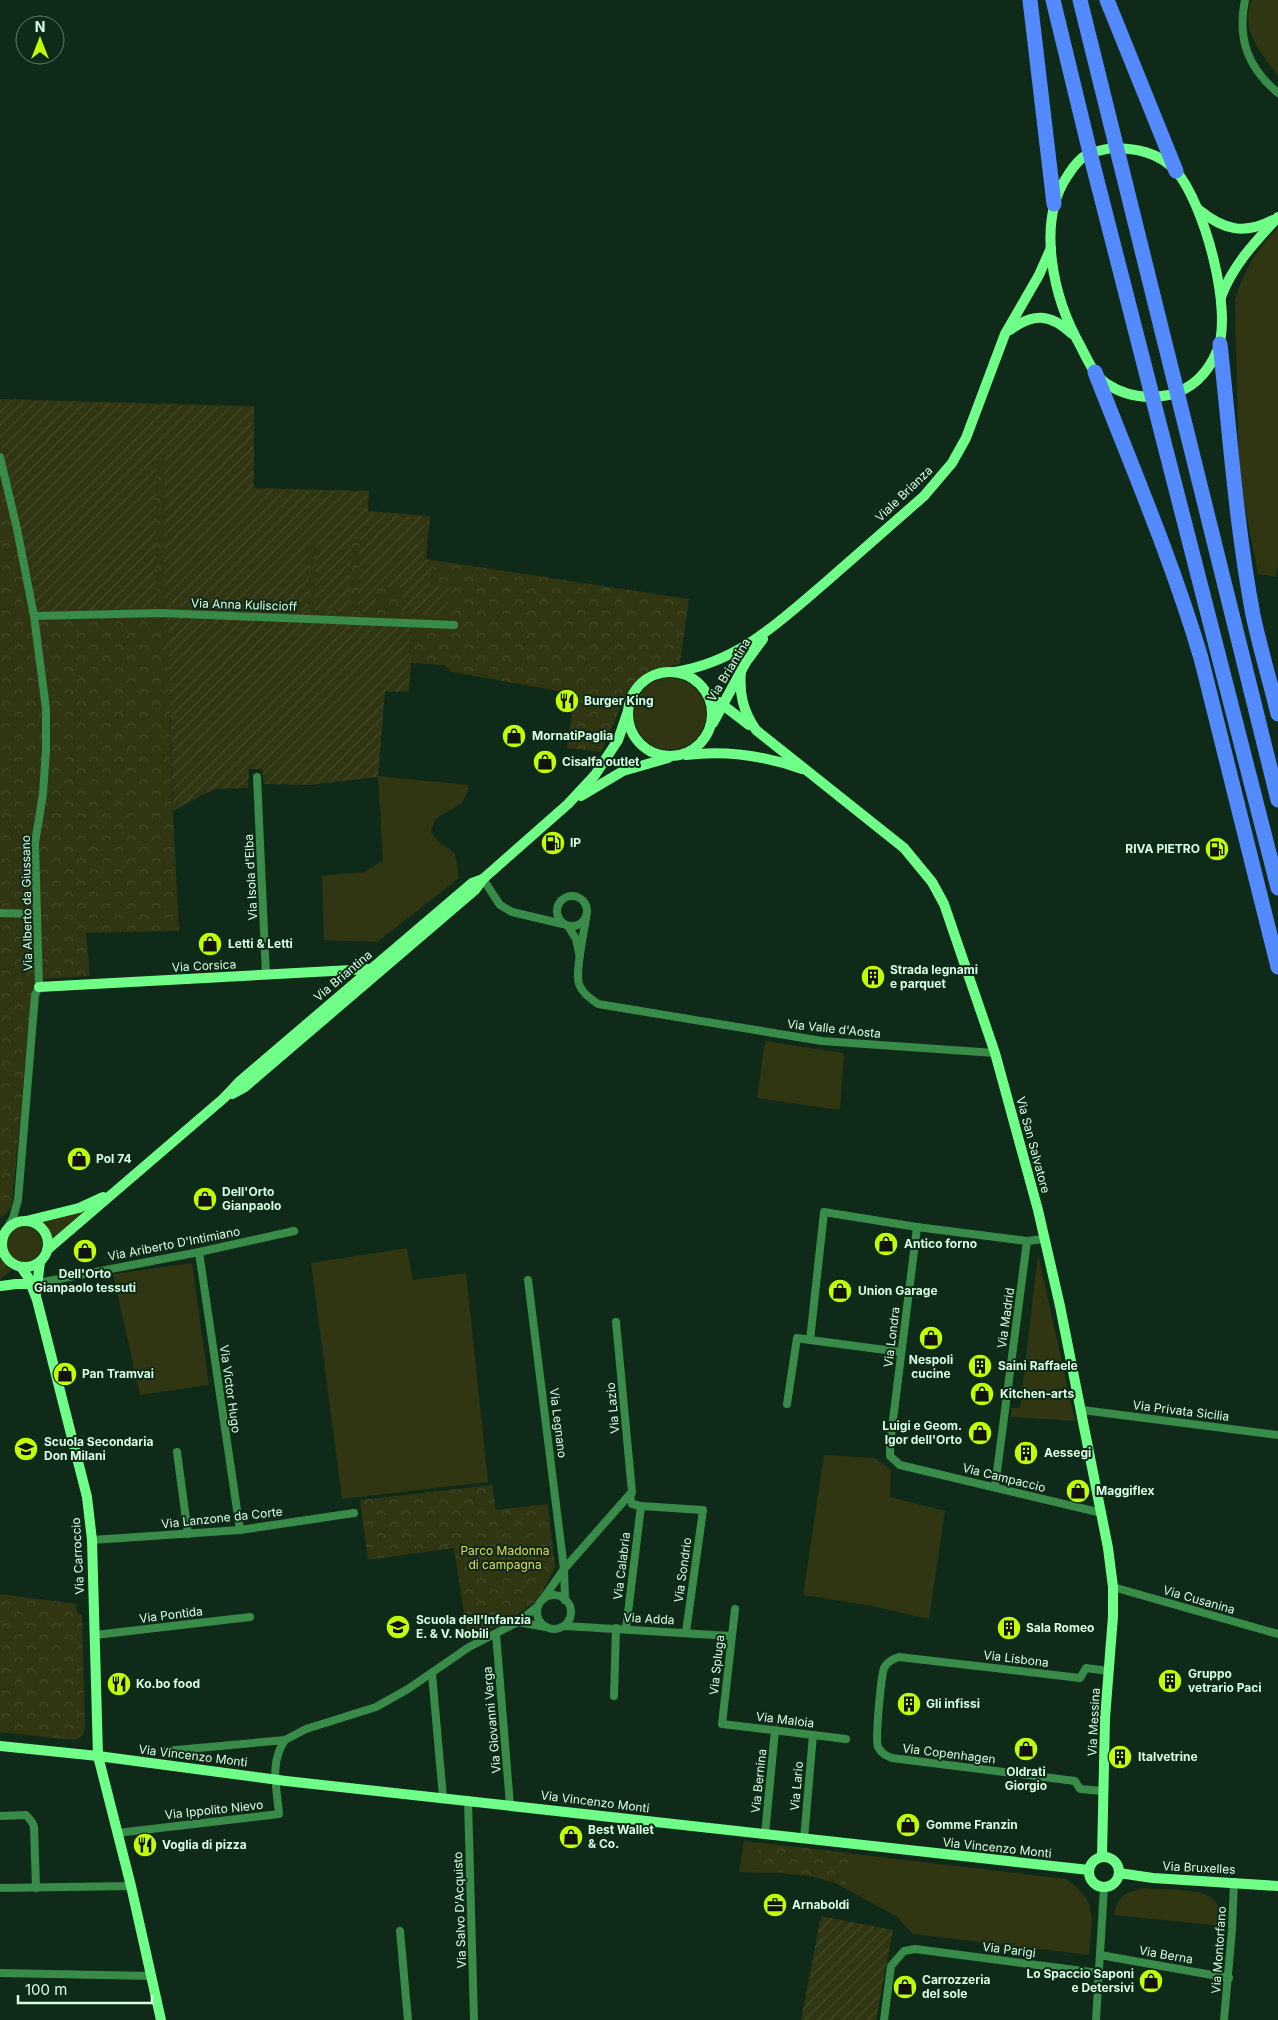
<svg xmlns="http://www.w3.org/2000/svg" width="1278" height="2020" font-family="Inter,sans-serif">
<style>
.grass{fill:#303512}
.forest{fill:url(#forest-crowns)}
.garden{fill:url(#garden-furrows)}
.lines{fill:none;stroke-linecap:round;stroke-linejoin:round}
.street{stroke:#388b48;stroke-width:8}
.secondary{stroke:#6fff89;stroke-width:10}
.highway{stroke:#538bff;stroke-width:15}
.labels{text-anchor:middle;stroke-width:4;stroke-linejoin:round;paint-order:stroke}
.street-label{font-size:12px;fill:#d8ffe3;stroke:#0f2a18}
.poi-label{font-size:12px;font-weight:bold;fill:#d8ffe3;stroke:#0f2a18;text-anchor:start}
.park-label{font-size:12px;fill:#e6d95d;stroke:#0f2a18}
</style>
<defs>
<pattern id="forest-crowns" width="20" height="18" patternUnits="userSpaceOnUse" patternTransform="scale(1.25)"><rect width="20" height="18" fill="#303512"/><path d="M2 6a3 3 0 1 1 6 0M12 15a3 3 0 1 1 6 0" fill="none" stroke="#444929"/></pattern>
<pattern id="garden-furrows" width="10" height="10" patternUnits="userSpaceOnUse" patternTransform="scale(1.25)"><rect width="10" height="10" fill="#303512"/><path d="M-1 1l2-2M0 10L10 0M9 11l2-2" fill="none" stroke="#444929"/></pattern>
</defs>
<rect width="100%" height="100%" fill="#0f2a18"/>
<!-- grass -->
<g class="grass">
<path d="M1252 0H1278V76C1261 53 1239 29 1252 0Z"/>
<path d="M1278 228V565L1276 577 1258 574 1239 477 1235 300C1243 272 1257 248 1278 228Z"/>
<circle cx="670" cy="714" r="36"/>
<path d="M378 776 469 785C465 808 452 807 437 818 434 820 432 827 431 832L440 843 455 853 459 878 377 942 324 940 322 876 364 872 383 860Z"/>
<path d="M765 1041 844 1053 840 1110 757 1098Z"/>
<path d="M97 1202 52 1242 44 1224 38 1220Z"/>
<circle cx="24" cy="1244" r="18"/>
<path d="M407 1248 413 1280 466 1273 488 1482 342 1499 311 1263Z"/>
<path d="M1038 1254 1075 1421 1011 1417V1408H1020Z"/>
<path d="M192 1263 209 1385 140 1395 113 1274Z"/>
<path d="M824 1455 875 1458 891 1470 890 1497 945 1511 929 1619 872 1606 803 1595Z"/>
<path d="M744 1841 1066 1879C1100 1902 1091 1919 1089 1955L913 1934 896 1916 835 1883 810 1876 777 1873 739 1872Z"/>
<path d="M1143 1888C1161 1890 1191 1888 1207 1895 1219 1900 1222 1915 1222 1926L1114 1915C1119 1894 1123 1894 1143 1888Z"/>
</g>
<!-- forest -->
<g class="forest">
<path d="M0 399 254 406V488L369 491 368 511 430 516 426 559 689 599 680 664 650 671 629 688 601 752 567 748 575 694 452 672 444 665 411 663 409 692 271 690 170 705 172 793 179 931 86 933 90 976 41 979 32 990 12 1206 7 1213 0 1218Z"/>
<path d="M0 1259 12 1270 0 1280Z"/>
<path d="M492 1485 496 1510 548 1504 555 1567 543 1591 534 1603 500 1625 468 1639 454 1548 368 1560 360 1500Z"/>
<path d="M0 1594 76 1604V1611L82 1616 85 1726C84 1734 81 1738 73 1740L0 1732Z"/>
<path d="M759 1843 849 1853 845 1886C817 1873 785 1872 754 1871Z"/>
</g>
<!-- garden -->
<g class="garden">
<path d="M0 400 252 408 253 490 367 492V513L425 517 423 559 432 561 430 584 449 585 447 615 402 613V587L376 586 375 612 358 611 360 536H352L349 612 315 611 316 543 310 544 308 610 164 607 165 459H156V608L38 611 21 528 0 440Z"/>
<path d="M168 617 410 627 408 691H385L378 777 309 785 264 784 262 769H249L248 788 214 789 173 811Z"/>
<path d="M821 1916 893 1930 876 2020H801Z"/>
</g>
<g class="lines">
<!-- street -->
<g class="street">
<path d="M1245 0C1237 39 1248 68 1278 93"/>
<path d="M0 457 17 529 34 616 46 709V750L43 794 35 843 39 987 35 995 18 1200 13 1218 6 1230"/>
<path d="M34 616 160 613 454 625"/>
<path d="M257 777 266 975"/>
<path d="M483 879 500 905 512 912 563 924"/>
<circle cx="572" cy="911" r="15"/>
<path d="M0 913 37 914"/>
<path d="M586 918C584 933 575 971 579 984 582 993 590 998 598 1004L822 1041 995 1053"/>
<path d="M568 926 576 939 579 953"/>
<path d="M1043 1239 1027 1241 917 1227 890 1444V1456L900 1465 1102 1513"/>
<path d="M199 1252 240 1530"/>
<path d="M528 1280 564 1569 565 1600"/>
<path d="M33 1284 199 1252 294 1231"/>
<path d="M616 1322 632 1492 630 1498 632 1504 641 1506 703 1510 686 1632"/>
<path d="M901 1352 810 1340 824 1212 917 1227"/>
<path d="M787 1404 797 1338 810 1340"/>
<path d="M1082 1410 1278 1435"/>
<path d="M177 1452 188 1534"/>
<path d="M995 1487 1027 1241"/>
<path d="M92 1540 240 1530 354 1513"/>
<path d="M1113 1587 1278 1634"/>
<circle cx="554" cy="1612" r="17"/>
<path d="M543 1599 564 1569 631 1493"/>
<path d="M735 1609 722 1724 846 1739"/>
<path d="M518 1622 546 1627"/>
<path d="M565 1626 731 1636"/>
<path d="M626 1629 641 1506"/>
<path d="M496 1634 510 1805"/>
<path d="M95 1635 250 1617"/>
<path d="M432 1674 443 1797"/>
<path d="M614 1696 616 1628"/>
<path d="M165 1751 285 1740 306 1729 376 1707 408 1689 469 1647 518 1622 538 1606"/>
<path d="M1103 1791 1080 1789 1075 1781 892 1758C886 1756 881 1753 878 1747 875 1738 881 1678 884 1668 887 1662 893 1659 899 1657L1080 1678 1086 1668 1109 1671"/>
<path d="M468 1800 474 2020"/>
<path d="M0 1816 26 1815 32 1822 34 1827 36 1888"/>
<path d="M117 1833 279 1814C277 1788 269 1763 285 1740"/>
<path d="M765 1834 775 1730"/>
<path d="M804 1839 813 1735"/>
<path d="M0 1888 131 1886"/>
<path d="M400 1931 408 2020"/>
<path d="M1100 1955 1229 1978"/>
<path d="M0 1973 152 1976"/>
<path d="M884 2020 891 1966 904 1951 915 1949 1099 1973"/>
<path d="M1096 2020 1104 1887"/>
<path d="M1224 2020 1232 1929 1234 1882"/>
</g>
<!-- secondary -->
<g class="secondary">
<path d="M1111 148C1135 148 1159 152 1176 171 1204 203 1234 312 1217 351 1208 373 1192 389 1169 395 1147 399 1125 396 1107 384 1094 375 1088 361 1081 347 1054 300 1035 223 1068 175 1073 167 1078 160 1086 155 1093 151 1103 150 1111 148Z"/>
<path d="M1199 210C1224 230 1244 235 1273 220"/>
<path d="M1221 297C1233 265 1255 242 1278 217"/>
<path d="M1010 330C1033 313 1050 313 1072 334"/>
<path d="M741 671C739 694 743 711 756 730L904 848 932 882 944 904 995 1053 1038 1210 1060 1306 1108 1548 1113 1587V1616L1105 1718 1102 1857"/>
<path d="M675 672C739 662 779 622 826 582 859 553 891 525 924 496L952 463 966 438 1005 334 1039 275 1051 248"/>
<circle cx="670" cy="714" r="42"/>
<path d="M719 702 749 725"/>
<path d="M713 723 746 662 763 639"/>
<path d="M686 755C727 750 763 755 802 769"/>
<path d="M581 796 623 771 668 758"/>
<path d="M39 987 370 969"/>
<path d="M232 1094 245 1087 267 1068 475 890 483 879 568 804 595 775 618 740 628 711"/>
<circle cx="25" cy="1244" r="23"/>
<path d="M26 1221 79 1208 103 1197"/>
<path d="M47 1250 224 1098 240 1081 472 883 483 879"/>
<path d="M21 1267 28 1277 37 1300 87 1497 92 1540 98 1756 131 1886 161 2020"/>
<path d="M1 1286 16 1284H31"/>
<path d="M36 1294 40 1262"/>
<path d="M0 1746 98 1756 286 1781 1089 1870"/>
<circle cx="1104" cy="1872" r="15"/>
<path d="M1119 1873 1153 1878 1278 1886"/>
</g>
<!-- highway -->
<g class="highway">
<path d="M1030 0 1054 204"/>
<path d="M1053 0 1091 157 1278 888"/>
<path d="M1080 0 1278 800"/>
<path d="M1107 0 1176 171"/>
<path d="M1220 344C1230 434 1236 525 1253 615 1260 648 1270 681 1278 714"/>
<path d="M1095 372C1132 467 1172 560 1201 658L1278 967"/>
</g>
</g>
<!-- icons -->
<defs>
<g id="restaurant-disc" transform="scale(1.25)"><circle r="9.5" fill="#c0ff04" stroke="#0f2a18"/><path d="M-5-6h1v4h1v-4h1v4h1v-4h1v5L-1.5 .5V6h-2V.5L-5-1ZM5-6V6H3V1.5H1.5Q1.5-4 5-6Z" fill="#111"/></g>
<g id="shop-disc" transform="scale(1.25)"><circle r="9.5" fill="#c0ff04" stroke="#0f2a18"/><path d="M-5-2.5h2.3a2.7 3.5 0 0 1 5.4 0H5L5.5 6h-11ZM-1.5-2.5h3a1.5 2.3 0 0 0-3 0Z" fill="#111"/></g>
<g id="fuel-disc" transform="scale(1.25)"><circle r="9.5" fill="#c0ff04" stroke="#0f2a18"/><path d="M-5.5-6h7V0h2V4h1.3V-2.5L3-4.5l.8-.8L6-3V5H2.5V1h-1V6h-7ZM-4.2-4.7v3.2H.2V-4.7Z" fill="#111"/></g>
<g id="building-disc" transform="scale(1.25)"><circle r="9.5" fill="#c0ff04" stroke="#0f2a18"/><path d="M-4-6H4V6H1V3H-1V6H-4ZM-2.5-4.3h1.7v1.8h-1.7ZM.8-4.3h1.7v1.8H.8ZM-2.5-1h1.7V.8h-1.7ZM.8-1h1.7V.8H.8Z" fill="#111"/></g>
<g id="school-disc" transform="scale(1.25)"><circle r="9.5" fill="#c0ff04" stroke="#0f2a18"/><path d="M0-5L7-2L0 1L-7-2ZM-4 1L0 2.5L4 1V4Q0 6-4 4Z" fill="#111"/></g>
<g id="office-disc" transform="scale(1.25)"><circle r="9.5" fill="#c0ff04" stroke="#0f2a18"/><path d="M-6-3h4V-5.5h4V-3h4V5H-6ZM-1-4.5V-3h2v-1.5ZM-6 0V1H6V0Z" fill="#111"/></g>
</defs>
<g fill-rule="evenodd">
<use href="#restaurant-disc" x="567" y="701"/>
<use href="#shop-disc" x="514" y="736"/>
<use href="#shop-disc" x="545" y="762"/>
<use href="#fuel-disc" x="553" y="843"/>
<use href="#fuel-disc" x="1217" y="849"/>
<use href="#shop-disc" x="210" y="944"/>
<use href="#building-disc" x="873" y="977"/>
<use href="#shop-disc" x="79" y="1159"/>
<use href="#shop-disc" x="205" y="1199"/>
<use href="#shop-disc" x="886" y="1244"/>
<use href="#shop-disc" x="85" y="1251"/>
<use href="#shop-disc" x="840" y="1291"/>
<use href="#shop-disc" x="931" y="1338"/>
<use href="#building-disc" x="980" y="1366"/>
<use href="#shop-disc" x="65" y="1374"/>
<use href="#shop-disc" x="982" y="1394"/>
<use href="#shop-disc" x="980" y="1433"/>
<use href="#school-disc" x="26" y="1449"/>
<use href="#building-disc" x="1026" y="1453"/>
<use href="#shop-disc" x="1078" y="1491"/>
<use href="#school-disc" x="398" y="1627"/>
<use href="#building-disc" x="1009" y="1628"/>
<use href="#building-disc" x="1170" y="1681"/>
<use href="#restaurant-disc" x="119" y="1684"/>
<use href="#building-disc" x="909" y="1704"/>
<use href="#shop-disc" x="1026" y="1749"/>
<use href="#building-disc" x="1120" y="1757"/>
<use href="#shop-disc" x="908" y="1825"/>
<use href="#shop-disc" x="571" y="1837"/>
<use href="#restaurant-disc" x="145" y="1845"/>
<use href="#office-disc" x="775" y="1905"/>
<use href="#shop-disc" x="1151" y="1981"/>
<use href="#shop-disc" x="905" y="1987"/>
</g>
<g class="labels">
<!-- street labels -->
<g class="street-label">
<text transform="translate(904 494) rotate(-44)" y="4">Viale Brianza</text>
<text transform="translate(244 605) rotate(2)" y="4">Via Anna Kuliscioff</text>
<text transform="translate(729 670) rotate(-59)" y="4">Via Briantina</text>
<text transform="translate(251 877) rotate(-93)" y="4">Via Isola d'Elba</text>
<text transform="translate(27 903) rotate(-91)" y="4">Via Alberto da Giussano</text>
<text transform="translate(204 966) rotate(-3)" y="4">Via Corsica</text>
<text transform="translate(343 976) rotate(-40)" y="4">Via Briantina</text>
<text transform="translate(834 1029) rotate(6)" y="4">Via Valle d'Aosta</text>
<text transform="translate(1033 1145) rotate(75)" y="4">Via San Salvatore</text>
<text transform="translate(174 1244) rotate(-11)" y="4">Via Ariberto D'Intimiano</text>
<text transform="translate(1006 1318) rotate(-82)" y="4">Via Madrid</text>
<text transform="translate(892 1337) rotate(-83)" y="4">Via Londra</text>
<text transform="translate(230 1389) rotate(82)" y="4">Via Victor Hugo</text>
<text transform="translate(613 1408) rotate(-95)" y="4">Via Lazio</text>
<text transform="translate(1181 1411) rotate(7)" y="4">Via Privata Sicilia</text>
<text transform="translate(558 1423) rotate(83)" y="4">Via Legnano</text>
<text transform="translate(1004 1478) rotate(14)" y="4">Via Campaccio</text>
<text transform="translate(222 1518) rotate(-6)" y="4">Via Lanzone da Corte</text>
<text transform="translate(78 1556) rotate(-93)" y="4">Via Carroccio</text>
<text transform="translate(622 1566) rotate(-83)" y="4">Via Calabria</text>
<text transform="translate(683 1570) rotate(-82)" y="4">Via Sondrio</text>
<text transform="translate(1199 1600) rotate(16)" y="4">Via Cusanina</text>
<text transform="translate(171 1615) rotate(-7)" y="4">Via Pontida</text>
<text transform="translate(649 1619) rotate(3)" y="4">Via Adda</text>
<text transform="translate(1016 1659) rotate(7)" y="4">Via Lisbona</text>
<text transform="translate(717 1665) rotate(-84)" y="4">Via Spluga</text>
<text transform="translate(492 1720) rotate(-95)" y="4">Via Giovanni Verga</text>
<text transform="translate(785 1720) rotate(7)" y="4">Via Maloia</text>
<text transform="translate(1094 1722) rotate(-87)" y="4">Via Messina</text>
<text transform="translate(949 1754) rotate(7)" y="4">Via Copenhagen</text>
<text transform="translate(193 1756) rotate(7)" y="4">Via Vincenzo Monti</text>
<text transform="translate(759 1781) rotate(-84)" y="4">Via Bernina</text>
<text transform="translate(797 1786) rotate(-85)" y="4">Via Lario</text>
<text transform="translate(595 1802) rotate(7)" y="4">Via Vincenzo Monti</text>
<text transform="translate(214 1810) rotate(-6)" y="4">Via Ippolito Nievo</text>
<text transform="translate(997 1848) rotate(6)" y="4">Via Vincenzo Monti</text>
<text transform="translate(1199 1868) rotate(3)" y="4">Via Bruxelles</text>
<text transform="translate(460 1910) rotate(-92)" y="4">Via Salvo D'Acquisto</text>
<text transform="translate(1009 1950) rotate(7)" y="4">Via Parigi</text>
<text transform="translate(1219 1950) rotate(-86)" y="4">Via Montorfano</text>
<text transform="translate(1166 1955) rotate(10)" y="4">Via Berna</text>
</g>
<!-- poi labels -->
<g class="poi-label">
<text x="584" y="705">Burger King</text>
<text x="532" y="740">MornatiPaglia</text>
<text x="562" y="766">Cisalfa outlet</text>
<text x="570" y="847">IP</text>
<text x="1200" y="853" text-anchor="end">RIVA PIETRO</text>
<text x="228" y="948">Letti &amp; Letti</text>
<text x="890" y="974">Strada legnami<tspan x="890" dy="14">e parquet</tspan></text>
<text x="96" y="1163">Pol 74</text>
<text x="222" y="1196">Dell'Orto<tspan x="222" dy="14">Gianpaolo</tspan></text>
<text x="904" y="1248">Antico forno</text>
<text x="85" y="1278" text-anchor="middle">Dell'Orto<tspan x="85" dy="14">Gianpaolo tessuti</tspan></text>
<text x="858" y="1295">Union Garage</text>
<text x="931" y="1364" text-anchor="middle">Nespoli<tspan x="931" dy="14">cucine</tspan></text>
<text x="998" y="1370">Saini Raffaele</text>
<text x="82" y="1378">Pan Tramvai</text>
<text x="1000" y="1398">Kitchen-arts</text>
<text x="962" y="1430" text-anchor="end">Luigi e Geom.<tspan x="962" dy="14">Igor dell'Orto</tspan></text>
<text x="44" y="1446">Scuola Secondaria<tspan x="44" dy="14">Don Milani</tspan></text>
<text x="1044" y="1457">Aessegi</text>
<text x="1096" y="1495">Maggiflex</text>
<text x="416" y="1624">Scuola dell'Infanzia<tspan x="416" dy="14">E. &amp; V. Nobili</tspan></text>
<text x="1026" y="1632">Sala Romeo</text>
<text x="1188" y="1678">Gruppo<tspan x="1188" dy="14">vetrario Paci</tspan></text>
<text x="136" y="1688">Ko.bo food</text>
<text x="926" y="1708">Gli infissi</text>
<text x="1138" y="1761">Italvetrine</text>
<text x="1026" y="1776" text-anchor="middle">Oldrati<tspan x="1026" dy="14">Giorgio</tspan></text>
<text x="926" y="1829">Gomme Franzin</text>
<text x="588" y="1834">Best Wallet<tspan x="588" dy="14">&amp; Co.</tspan></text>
<text x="162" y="1849">Voglia di pizza</text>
<text x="792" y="1909">Arnaboldi</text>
<text x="1134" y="1978" text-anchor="end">Lo Spaccio Saponi<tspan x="1134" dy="14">e Detersivi</tspan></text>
<text x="922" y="1984">Carrozzeria<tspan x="922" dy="14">del sole</tspan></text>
</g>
<!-- park labels -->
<g class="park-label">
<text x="505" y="1555">Parco Madonna<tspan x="505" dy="14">di campagna</tspan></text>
</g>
</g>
<!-- north arrow -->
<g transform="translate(40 40)"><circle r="24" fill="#0f2a18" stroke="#5f7f69"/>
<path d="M0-4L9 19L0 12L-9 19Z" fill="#c0ff04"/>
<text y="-8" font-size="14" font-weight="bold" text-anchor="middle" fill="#d8ffe3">N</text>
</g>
<!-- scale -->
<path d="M18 1995v8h134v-8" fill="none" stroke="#d8ffe3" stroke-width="2.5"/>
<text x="25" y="1995" font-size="15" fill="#d8ffe3" stroke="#0f2a18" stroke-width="4" paint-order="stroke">100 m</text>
</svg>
